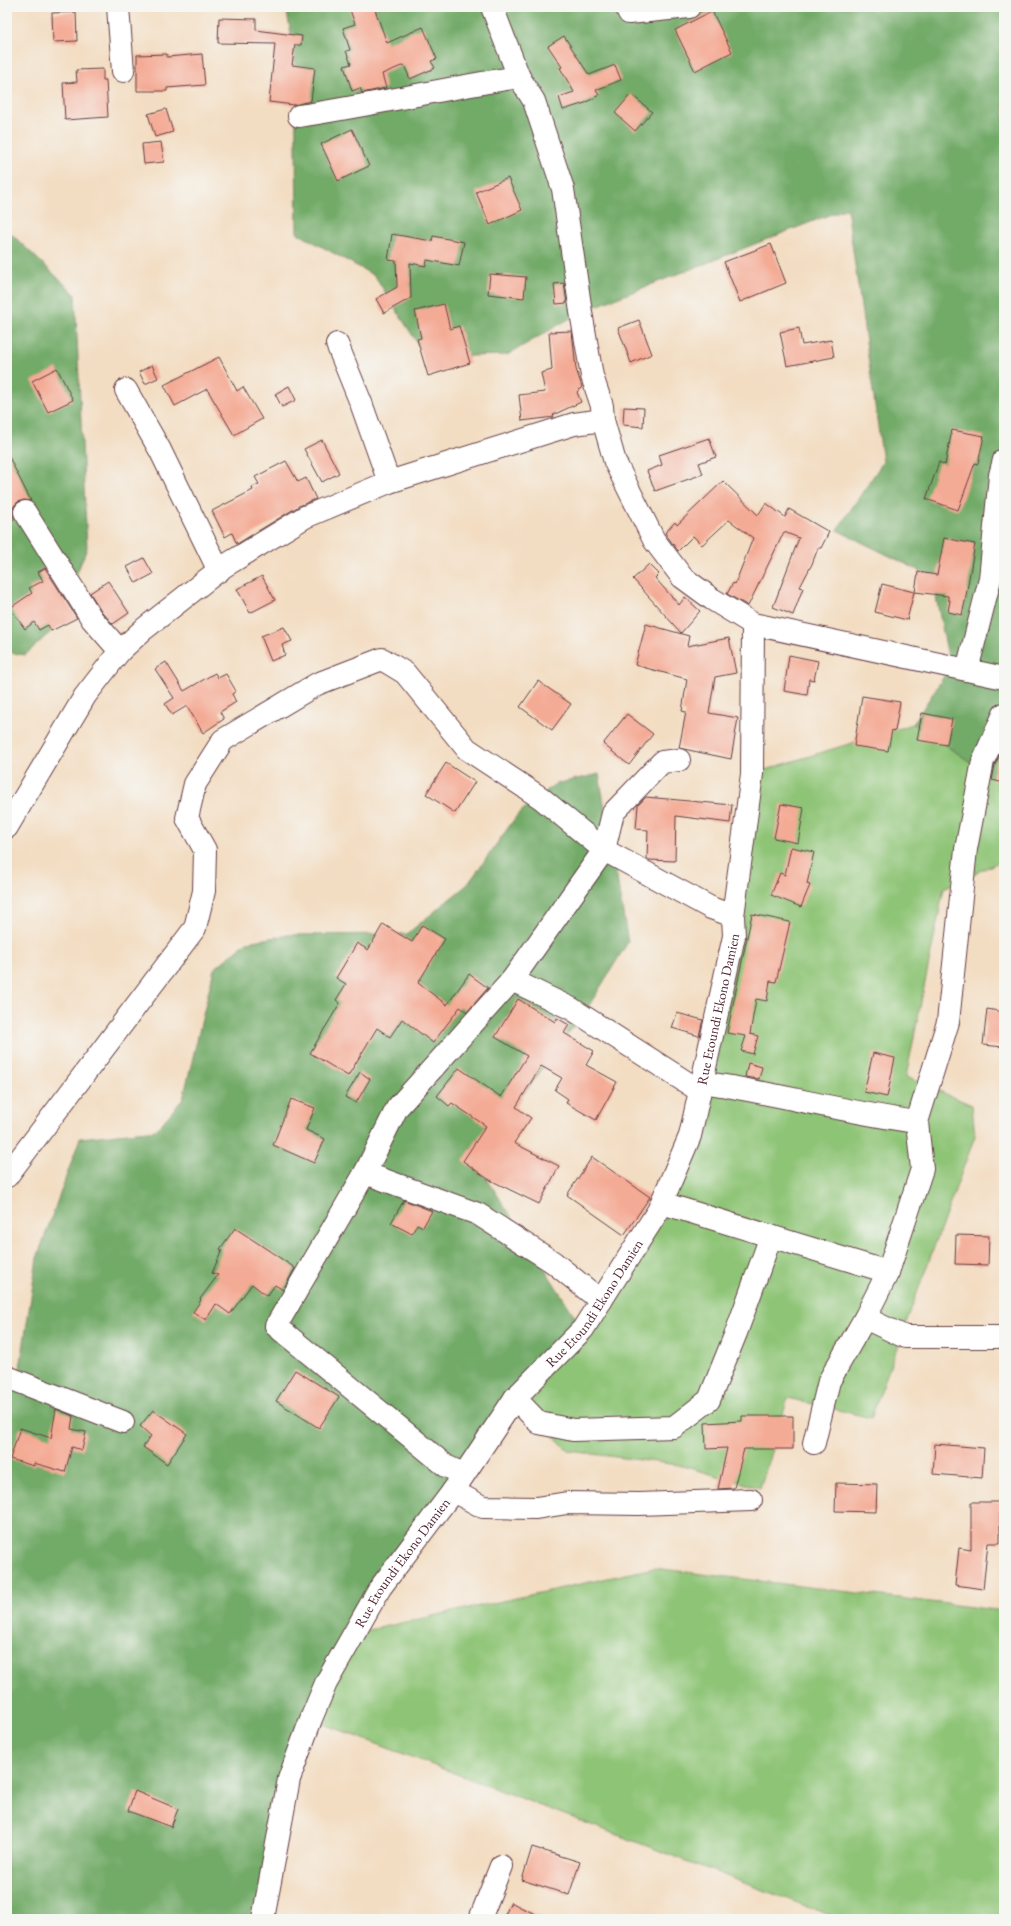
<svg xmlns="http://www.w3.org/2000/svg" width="1011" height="1926" font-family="'EB Garamond',serif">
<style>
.green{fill:#8ec476;stroke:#6c7250}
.forest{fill:#72aa67;stroke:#5e6449}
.building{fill:#f4ab95}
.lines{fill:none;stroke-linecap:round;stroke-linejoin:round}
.minor-casing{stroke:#633c42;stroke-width:24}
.minor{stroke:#fff;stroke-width:22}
.labels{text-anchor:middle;stroke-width:3;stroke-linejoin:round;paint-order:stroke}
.street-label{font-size:14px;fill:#4a1f2b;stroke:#f6f6f2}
</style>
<rect width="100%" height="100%" fill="#f6f6f2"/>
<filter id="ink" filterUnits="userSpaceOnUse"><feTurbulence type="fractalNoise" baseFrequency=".025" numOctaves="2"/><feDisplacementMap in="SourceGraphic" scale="8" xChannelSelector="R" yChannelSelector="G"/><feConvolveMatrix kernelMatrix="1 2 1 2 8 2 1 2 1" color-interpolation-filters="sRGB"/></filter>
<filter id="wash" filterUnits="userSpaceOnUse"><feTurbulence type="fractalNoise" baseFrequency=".012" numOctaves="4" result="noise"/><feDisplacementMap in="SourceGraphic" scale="16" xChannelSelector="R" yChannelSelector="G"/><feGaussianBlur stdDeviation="0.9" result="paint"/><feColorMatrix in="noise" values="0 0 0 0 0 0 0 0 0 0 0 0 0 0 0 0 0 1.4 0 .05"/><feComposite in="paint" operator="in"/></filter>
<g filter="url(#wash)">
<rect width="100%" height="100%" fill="#f3ddc2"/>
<!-- green -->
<g class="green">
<path d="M913 724 1004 784V854L1001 861 944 888 906 1077 972 1105 975 1136 871 1418 788 1398 760 1488 679 1465 569 1451 515 1398 583 1329 690 1136 752 774Z"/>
<path d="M654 1568 1004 1611V1919H840L311 1719 355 1633Z"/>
</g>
<!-- forest -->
<g class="forest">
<path d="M286 7H1004V784L913 724 950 667 932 577 837 530 883 462 847 208 581 312 507 355 426 357 375 276 297 233 295 57Z"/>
<path d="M7 230 75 294 87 548 55 628 25 655 7 652Z"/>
<path d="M599 774 628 942 590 1004 475 1160 583 1329 380 1588 311 1719 263 1919H7V1393L18 1381 37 1258 80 1138 156 1130 183 1099 214 969 247 942 288 935 407 934 468 884 518 814 555 784Z"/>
</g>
<g id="blocks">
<!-- building -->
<g class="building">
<path d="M349 7H374L387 43 423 27 437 59 431 61 435 68 410 79 404 65 382 74 386 88 362 93 360 88 352 91 344 66 351 64 346 51 350 50 343 28 355 24Z"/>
<path d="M712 11 732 52 695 71 675 30Z"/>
<path d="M76 12 77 41 53 42 52 13Z"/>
<path d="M219 18 256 19V30L302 36 301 45H295L292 65 315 68 311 101 294 105 269 102 275 44 218 43Z"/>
<path d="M564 36 589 75 615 65 621 80 596 90 599 95 585 103 563 110 559 97 574 92 560 68 562 67 548 46Z"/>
<path d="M167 54V57L202 54 205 85 167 88V91H137V55Z"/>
<path d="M103 69V80H106L108 117 65 120 63 83 77 82 76 70Z"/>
<path d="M631 94 652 112 635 131 615 113Z"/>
<path d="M166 109 173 132 155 137 148 114Z"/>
<path d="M352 129 369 166 338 181 321 144Z"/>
<path d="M161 142 164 162 144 164 142 144Z"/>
<path d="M508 178 522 210 490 225 476 192Z"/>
<path d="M392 234 432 241 433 236 464 242 459 266 427 260 426 266 410 263 411 298 384 313 376 299 397 287 396 261 388 260Z"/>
<path d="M771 244 786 283 740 302 724 262Z"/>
<path d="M490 274 526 277 524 298 488 294Z"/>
<path d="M564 283 567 303 556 304 554 284Z"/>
<path d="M444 304 450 329 459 326 470 363 428 376 417 339 421 338 415 311Z"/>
<path d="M639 320 652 354 631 363 618 328Z"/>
<path d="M799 328 802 345 831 340 834 357 787 366 780 332Z"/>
<path d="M572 331 576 369 582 387 577 392 581 402 553 415 554 417 522 421 519 395 545 392 541 373 552 370 549 332Z"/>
<path d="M219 357 237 391 243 387 262 419 234 435 207 389 175 406 164 385Z"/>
<path d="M152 365 158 378 145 384 139 372Z"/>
<path d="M57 368 73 400 48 412 32 381Z"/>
<path d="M289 386 296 400 282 407 275 394Z"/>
<path d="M624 407 644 408 643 427 623 425Z"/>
<path d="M952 430 984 436 978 464 975 463 958 510 926 499 939 462 945 465Z"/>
<path d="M709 438 716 457 699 463 703 474 655 491 647 471 662 465 659 455Z"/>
<path d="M322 440 339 473 322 482 304 449Z"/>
<path d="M7 453 31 501 24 500 18 502 14 506 13 512 14 519 7 522Z"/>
<path d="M286 461 298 482 306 478 316 499 299 506 237 544 232 533 225 537 212 511 253 490 252 487 259 484 255 477Z"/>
<path d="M723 481 758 515 766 503 785 517 789 509 829 532 821 548H818L812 564 800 587 803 588 793 615 773 607 799 538 784 532 748 606 727 594 733 583 735 584 753 538 729 520 702 545 693 536 678 551 665 533 675 522 677 525Z"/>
<path d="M944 538 975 544 965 602 962 615 948 612 950 600H948V596L915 592 918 572 937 575Z"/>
<path d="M144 558 153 574 136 583 127 567Z"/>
<path d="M649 564 659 574 655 578 679 605 685 597 700 611 681 633 633 579Z"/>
<path d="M45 568 77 618 51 631 48 625 39 630 34 622 25 629 10 608 32 593 29 588 43 581 38 572Z"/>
<path d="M262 576 275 600 250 613 237 589Z"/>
<path d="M108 581 129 613 113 624 102 612 90 593Z"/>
<path d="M882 584 914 592 907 620 875 612Z"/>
<path d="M646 624 689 636 687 646 729 638 736 673 715 677 709 713 738 718 731 759 679 748 686 712 682 711 687 679 635 665Z"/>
<path d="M284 627 292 641 282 645 285 655 271 661 261 636Z"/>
<path d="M789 655 818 661 814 680 809 679 807 695 784 691Z"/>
<path d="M166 662 184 691 215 673 218 678 226 674 236 691 232 694 236 702 220 712 224 719 203 733 187 706 172 715 165 704 174 698 155 669Z"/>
<path d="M538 681 571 704 552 730 520 707Z"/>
<path d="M862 696 900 702 895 731 892 730 888 751 854 746Z"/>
<path d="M922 713 952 719 947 745 917 740Z"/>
<path d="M627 714 653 734 629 765 603 744Z"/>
<path d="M1004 745V783L992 780 995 765Z"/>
<path d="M446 763 475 782 455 813 426 794Z"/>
<path d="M646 797 732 805 730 823 676 816 675 861 649 860 647 859 648 830 636 829 638 805Z"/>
<path d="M781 804 804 808 798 843 774 838Z"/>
<path d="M791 847 814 852 807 884 810 885 801 907 771 895 780 873 785 875Z"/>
<path d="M752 914 790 922 776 982 770 981 767 1001 756 999 750 1034 758 1036 753 1054 741 1051 746 1036 727 1033Z"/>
<path d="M383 924 412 942 422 925 445 939 418 983 447 1005 469 974 488 988 467 1012 460 1007 433 1043 402 1019 390 1037 377 1028 348 1076 310 1053 340 1003 336 1000 346 984 336 978 357 943 368 950Z"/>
<path d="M518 999 555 1022 557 1018 569 1025 564 1033 594 1051 586 1065 617 1082 596 1120 566 1103 568 1099 555 1090 562 1078 541 1066 516 1107 531 1118 514 1143 559 1166 539 1204 488 1179 463 1161 486 1126 452 1103 449 1106 437 1096 459 1068 501 1097 527 1056 495 1037Z"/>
<path d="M987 1009 1004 1012V1047L983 1045Z"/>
<path d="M677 1013 703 1020 699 1036 672 1028Z"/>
<path d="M873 1053 895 1058 887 1097 864 1092Z"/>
<path d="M748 1063 762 1067 759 1079 745 1077Z"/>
<path d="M360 1072 370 1079 356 1103 345 1097Z"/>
<path d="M291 1099 315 1108 306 1130 325 1139 314 1163 273 1145Z"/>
<path d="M592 1157 650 1197 624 1235 567 1195Z"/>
<path d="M404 1200 432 1211 423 1227 417 1224 412 1234 391 1223Z"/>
<path d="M235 1228 295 1268 283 1290 275 1285 267 1296 252 1284 230 1314 216 1304 206 1320 193 1312 201 1300 200 1299 218 1275 212 1273 222 1250 220 1249Z"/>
<path d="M956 1235 989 1236 988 1265 955 1264Z"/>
<path d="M295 1370 339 1397 319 1428 276 1401Z"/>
<path d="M56 1409 73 1416 71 1429 86 1432 82 1450 72 1447 65 1472 34 1463V1466L10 1459 20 1428 51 1438Z"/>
<path d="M153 1410 187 1434 167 1464 143 1447 151 1436 140 1426Z"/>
<path d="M742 1416H793V1449H744L734 1488 718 1489 727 1448 706 1449 705 1423 742 1421Z"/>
<path d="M935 1444 984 1448 982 1478 933 1474Z"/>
<path d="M836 1483 877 1484 876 1512 835 1511Z"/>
<path d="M971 1502H1000V1543H988L983 1589 955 1585 959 1548 971 1550Z"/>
<path d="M135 1791 178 1809 171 1827 128 1811Z"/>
<path d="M532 1847 580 1862 569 1895 522 1880Z"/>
<path d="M511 1902 520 1907 546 1919H503Z"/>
</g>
</g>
</g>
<g filter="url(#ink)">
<use href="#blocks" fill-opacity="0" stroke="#633c42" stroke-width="1"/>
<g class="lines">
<!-- minor casing -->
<g class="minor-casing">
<g id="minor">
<path d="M118 7 123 71"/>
<path d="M492 7 519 77 534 101 563 189 581 312 592 376 602 406 603 420 615 462 654 540 682 577 712 599 753 624 1004 678"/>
<path d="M626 7 629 13 689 7"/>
<path d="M299 116C373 105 445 88 519 77"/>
<path d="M337 344 361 403 389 482"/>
<path d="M126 390 160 450 219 571"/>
<path d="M25 512 92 619 120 651"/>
<path d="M967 670 990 579 1000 475 1004 460"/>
<path d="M7 827 85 696 120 651 144 629 223 567 305 517 389 482 574 424 603 420"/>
<path d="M512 980 572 1009 700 1091"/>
<path d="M702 1082C774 1093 844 1112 917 1122"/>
<path d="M365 1173 478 1214 553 1262 601 1301"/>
<path d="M7 1176 195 928 204 891 205 850 187 818 195 784 223 740 317 684 382 659 405 673 467 749 541 798 604 850 613 813 662 762 679 760"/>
<path d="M662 1203 888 1272"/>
<path d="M865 1318 905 1337H1004"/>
<path d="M7 1377 123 1422"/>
<path d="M515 1398 539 1423 573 1430 674 1427 709 1400 736 1333 771 1236"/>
<path d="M814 1443 829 1381 865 1318 888 1272 922 1169 917 1122 948 1022 966 849 983 761 1004 714"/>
<path d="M463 1474 446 1466 276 1326 365 1173 397 1108 512 980 604 850 711 908 733 916"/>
<path d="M453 1491 483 1507 536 1508 567 1503 639 1504 751 1500"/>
<path id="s1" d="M263 1919 289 1779 311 1719 326 1683 380 1588 453 1491 515 1398 583 1329 658 1211 690 1136 734 936 733 916 752 774 753 624"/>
<path d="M480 1919 501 1866"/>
</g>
</g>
<!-- minor -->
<use href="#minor" class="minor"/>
</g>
</g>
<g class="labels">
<!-- street labels -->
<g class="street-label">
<text dy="5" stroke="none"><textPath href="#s1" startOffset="1036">Rue Etoundi Ekono Damien</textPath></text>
<text dy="5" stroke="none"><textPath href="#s1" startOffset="712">Rue Etoundi Ekono Damien</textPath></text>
<text dy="5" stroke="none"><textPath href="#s1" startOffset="388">Rue Etoundi Ekono Damien</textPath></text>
</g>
</g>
<!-- margin -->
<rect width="1011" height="1926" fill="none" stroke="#f6f6f2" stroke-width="24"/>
</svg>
